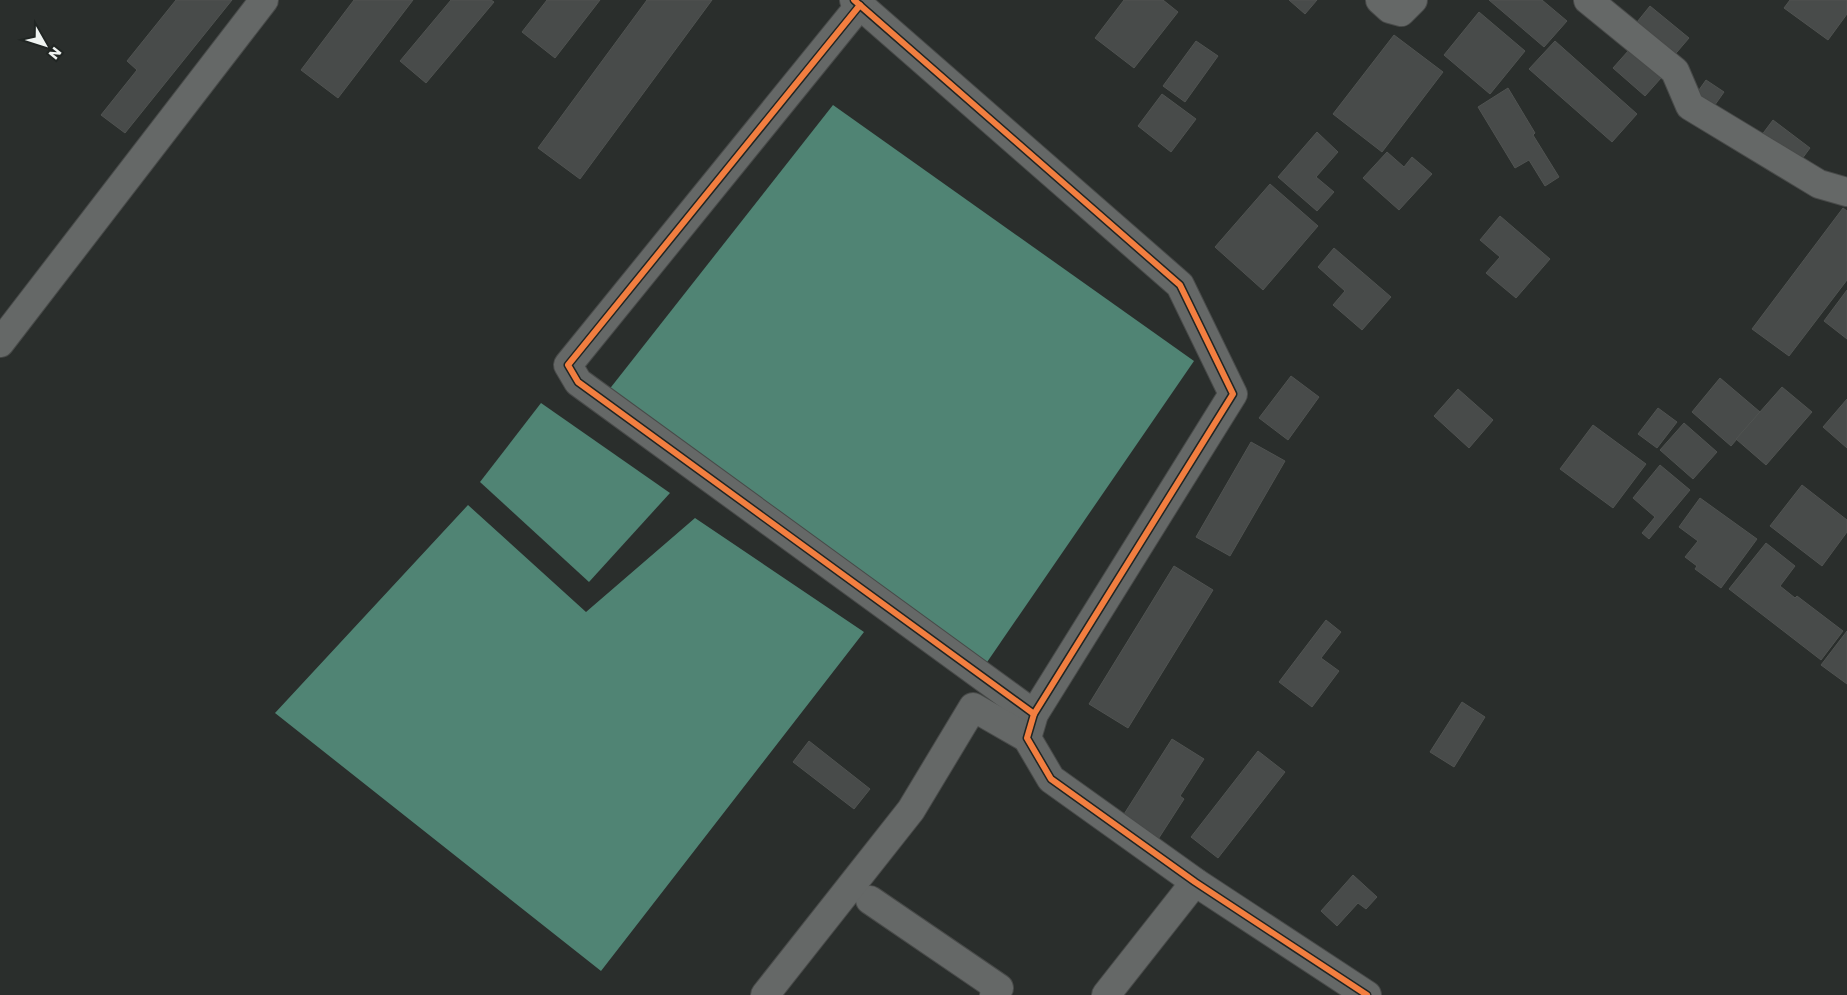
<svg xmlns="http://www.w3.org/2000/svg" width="1847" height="995" font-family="Poppins,sans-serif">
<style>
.water{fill:#508474}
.building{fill:#484b4a;stroke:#505351}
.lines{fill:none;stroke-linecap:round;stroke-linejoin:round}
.minor-casing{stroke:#484a49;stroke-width:30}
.minor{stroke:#656867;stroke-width:28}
.cycleway-casing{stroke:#202523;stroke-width:9}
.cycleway{stroke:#f27e40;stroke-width:6}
</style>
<rect width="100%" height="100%" fill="#2a2e2c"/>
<!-- water -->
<g class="water">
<path d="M833 105 1194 361 983 668 608 391Z"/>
<path d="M541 403 670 493 589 582 480 482Z"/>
<path d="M468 505 586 612 695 518 864 632 601 971 275 713Z"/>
</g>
<!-- building -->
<g class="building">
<path d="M176 0H232L125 133 101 115 137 70 127 61Z"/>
<path d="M354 0H413L338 98 301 70Z"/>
<path d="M451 0H491L494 2 426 83 400 61Z"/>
<path d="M547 0H600L555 58 522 32Z"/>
<path d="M647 0H712L580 179 538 148Z"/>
<path d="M1124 0H1163L1178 12 1134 68 1095 38Z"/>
<path d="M1289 0H1317L1305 14Z"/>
<path d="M1489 0H1542L1567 21 1544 47Z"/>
<path d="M1790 0H1847V14L1828 40 1784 8Z"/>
<path d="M1650 6 1689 38 1671 59 1633 27Z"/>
<path d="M1479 12 1525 51 1490 94 1444 55Z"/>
<path d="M1394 35 1443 72 1382 152 1333 114Z"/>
<path d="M1196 41 1218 56 1185 102 1163 86Z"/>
<path d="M1555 41 1637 114 1612 142 1529 69Z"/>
<path d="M1637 41 1669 69 1645 96 1613 68Z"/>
<path d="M1706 80 1724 92 1712 109 1694 97Z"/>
<path d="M1508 88 1535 133 1533 135 1559 177 1545 186 1529 160 1515 168 1478 107Z"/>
<path d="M1162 94 1196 119 1171 152 1138 126Z"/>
<path d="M1773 120 1810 148 1796 167 1758 140Z"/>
<path d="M1317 132 1338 152 1316 177 1334 192 1317 211 1278 177Z"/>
<path d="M1387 152 1404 167 1412 157 1432 174 1399 210 1363 178Z"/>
<path d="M1270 184 1318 226 1263 290 1215 247Z"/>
<path d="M1843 208 1847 211V280L1789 356 1752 329Z"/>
<path d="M1500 216 1550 259 1516 298 1486 273 1500 257 1480 240Z"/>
<path d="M1334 248 1391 297 1362 330 1333 305 1345 291 1318 267Z"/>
<path d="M1847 290V339L1824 321Z"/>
<path d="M1291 376 1319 397 1288 440 1259 418Z"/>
<path d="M1720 378 1760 412 1731 446 1692 412Z"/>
<path d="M1782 387 1812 412 1766 465 1736 439Z"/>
<path d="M1458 389 1493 420 1469 448 1434 416Z"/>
<path d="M1847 399V448L1823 427Z"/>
<path d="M1658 408 1677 422 1657 448 1638 434Z"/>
<path d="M1684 423 1717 452 1693 479 1660 450Z"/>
<path d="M1593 425 1646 464 1613 508 1560 469Z"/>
<path d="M1251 442 1285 461 1230 556 1196 537Z"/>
<path d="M1660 465 1690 490 1649 539 1642 533 1655 517 1633 498Z"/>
<path d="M1802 485 1847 520V532L1822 566 1770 526Z"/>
<path d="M1700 498 1757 539 1721 588 1695 569 1697 566 1685 557 1698 541 1679 527Z"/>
<path d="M1766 543 1795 566 1780 586 1795 598 1797 596 1843 631 1821 660 1729 589Z"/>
<path d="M1174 566 1213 590 1128 728 1089 704Z"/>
<path d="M1326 620 1341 632 1321 658 1339 671 1312 707 1279 682Z"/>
<path d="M1847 631V684L1821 665Z"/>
<path d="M1462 702 1485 717 1454 767 1430 752Z"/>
<path d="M1172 739 1204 759 1180 796 1184 799 1155 844 1119 822Z"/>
<path d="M809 741 870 789 854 809 793 762Z"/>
<path d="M1258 751 1285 772 1218 858 1191 837Z"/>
<path d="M1353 875 1377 897 1366 909 1358 903 1337 926 1321 911Z"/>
</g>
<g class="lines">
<!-- minor casing -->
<g class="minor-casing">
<g id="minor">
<path d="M854 0 1180 285 1233 394 1034 714 1027 738 1051 779 1195 882 1367 995"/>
<path d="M1380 0 1390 9 1401 12 1413 0"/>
<path d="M1588 0 1675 71 1690 106 1819 184 1847 192"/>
<path d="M860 5 568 365 578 382 1034 714"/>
<path d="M0 343 264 0"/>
<path d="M870 900 999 988 994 995"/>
<path d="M765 995 911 810 973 707 1027 738"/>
<path d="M1106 995 1195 882"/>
</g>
</g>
<!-- minor -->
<use href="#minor" class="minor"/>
<!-- cycleway casing -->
<g class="cycleway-casing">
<g id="cycleway">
<path d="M854 0 1180 285 1233 394 1034 714 1027 738 1051 779 1195 882 1367 995"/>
<path d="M860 5 568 365 578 382 1034 714"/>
</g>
</g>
<!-- cycleway -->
<use href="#cycleway" class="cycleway"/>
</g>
<!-- north arrow -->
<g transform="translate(45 45) rotate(129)" stroke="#202523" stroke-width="4" paint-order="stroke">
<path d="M0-4L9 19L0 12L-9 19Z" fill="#eff3f1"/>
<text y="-8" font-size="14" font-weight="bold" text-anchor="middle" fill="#eff3f1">N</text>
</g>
</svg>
